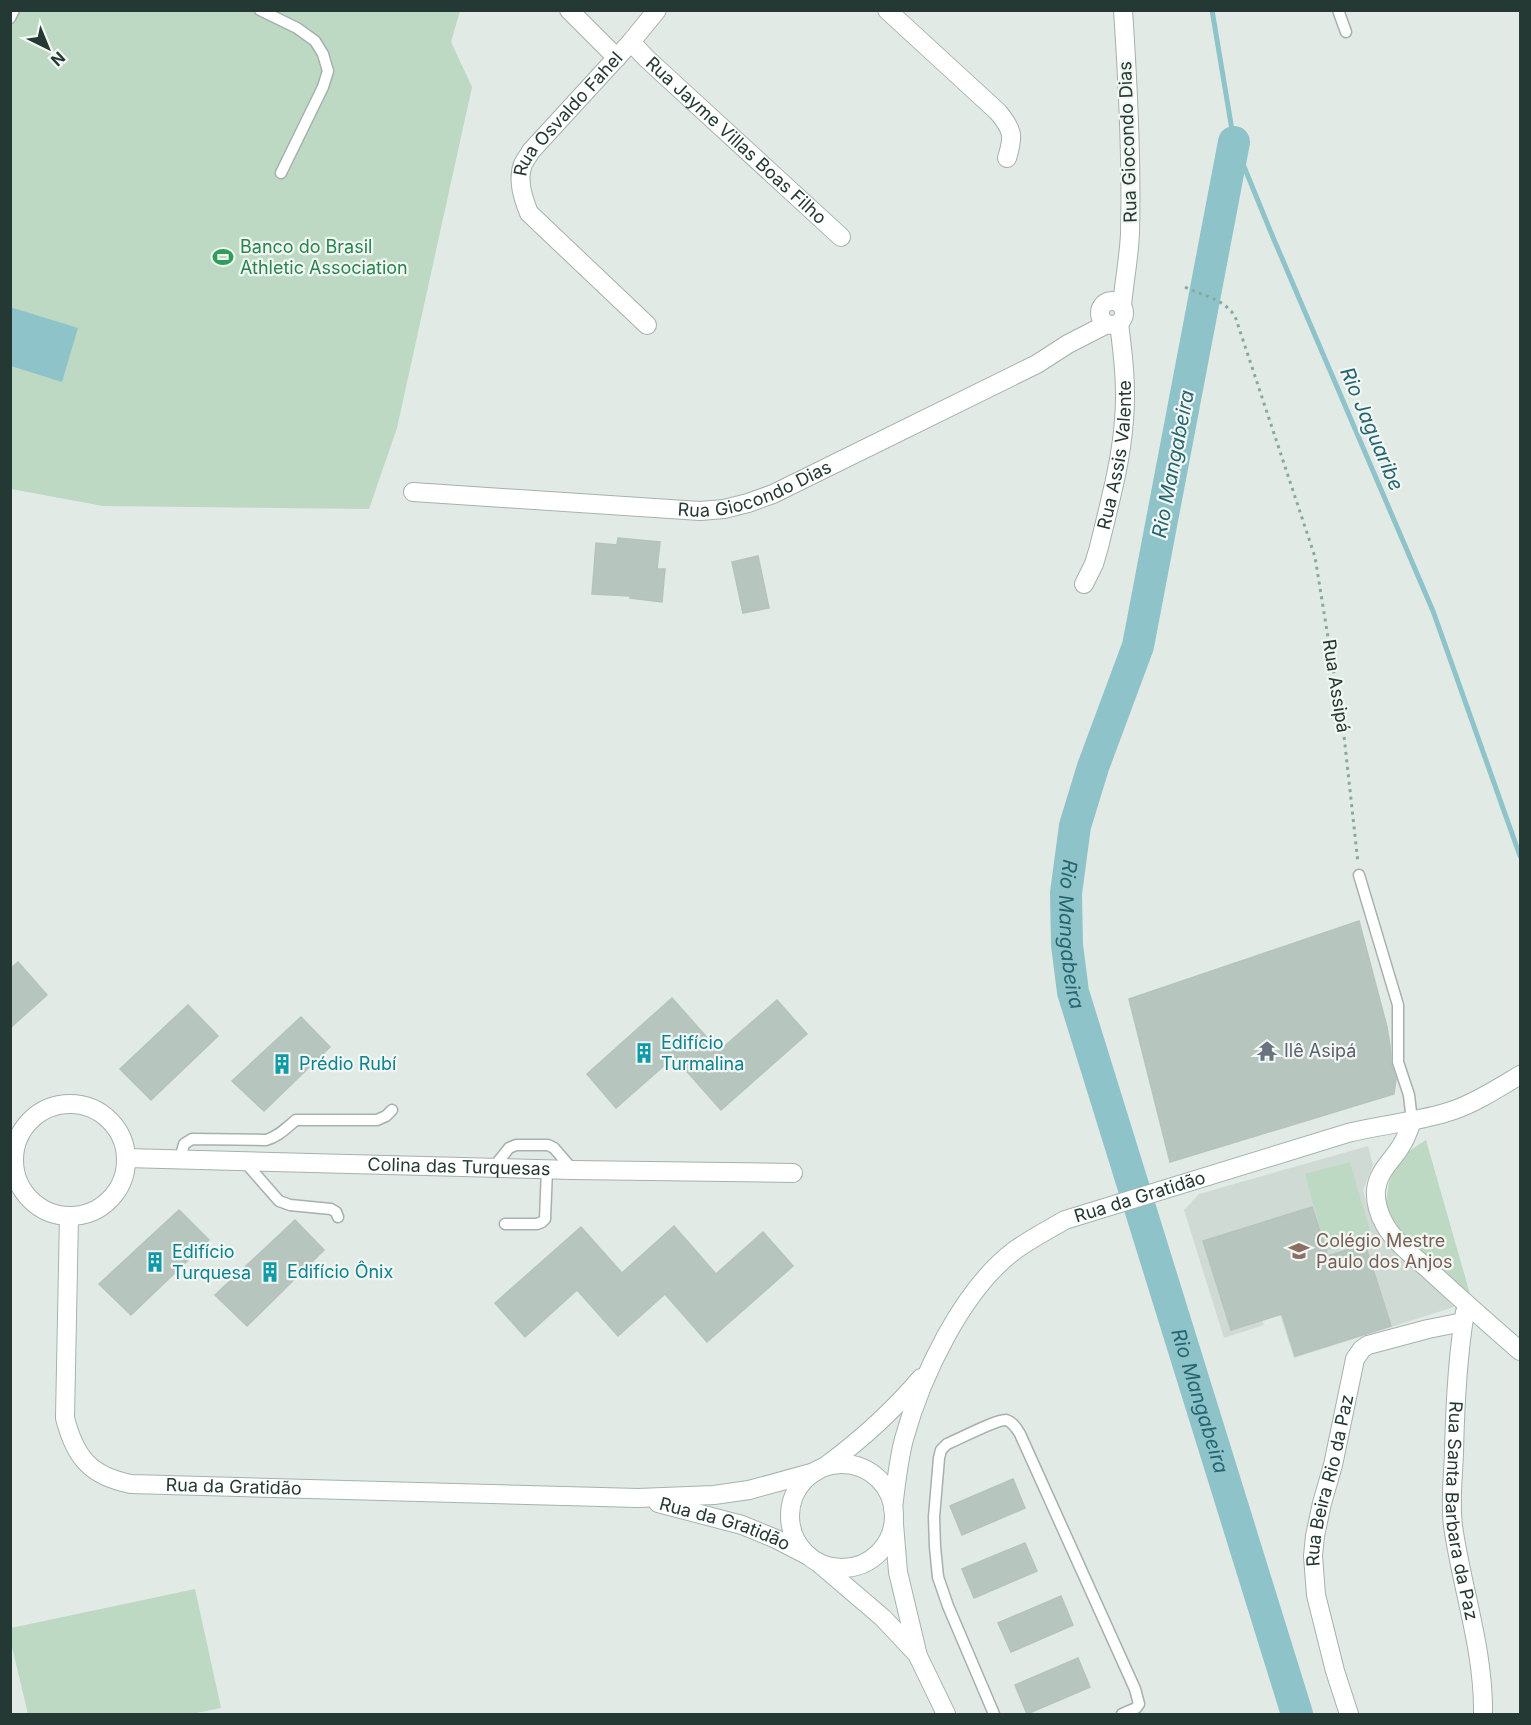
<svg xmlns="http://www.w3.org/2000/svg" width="1531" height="1725" font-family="Inter,sans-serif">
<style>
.built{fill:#d0dad5}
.green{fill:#bdd9c3}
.water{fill:#8fc3ca}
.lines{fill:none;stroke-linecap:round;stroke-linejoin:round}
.stream{stroke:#8fc3ca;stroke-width:5}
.river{stroke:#8fc3ca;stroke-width:32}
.building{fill:#b7c5bf;stroke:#b5c3bd;stroke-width:1.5}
.lane-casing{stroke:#a5b1ad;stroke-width:13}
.street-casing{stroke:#a5b1ad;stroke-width:20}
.secondary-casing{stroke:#a2b5ad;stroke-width:20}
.path{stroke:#85ab9e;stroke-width:3;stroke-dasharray:3 4.5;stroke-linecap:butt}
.lane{stroke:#fff;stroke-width:10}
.street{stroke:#fff;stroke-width:18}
.secondary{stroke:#fff;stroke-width:18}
.labels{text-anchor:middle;stroke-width:4.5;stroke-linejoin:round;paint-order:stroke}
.street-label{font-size:18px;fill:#243933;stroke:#f2f7f4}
.leisure-label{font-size:18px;fill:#27864d;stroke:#f2f7f4;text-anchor:start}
.culture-label{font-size:18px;fill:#0d838f;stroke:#f2f7f4;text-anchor:start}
.worship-label{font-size:18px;fill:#5b616d;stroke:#f2f7f4;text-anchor:start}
.education-label{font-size:18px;fill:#785e54;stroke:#f2f7f4;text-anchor:start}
.water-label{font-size:20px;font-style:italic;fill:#24656f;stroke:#f2f7f4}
</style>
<rect width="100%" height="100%" fill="#e2eae6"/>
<!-- built -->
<path class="built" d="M1368 1146 1373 1165 1363 1190 1371 1219 1454 1307 1294 1358 1276 1302 1258 1308 1264 1325 1224 1338 1184 1210 1199 1194Z"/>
<!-- green -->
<g class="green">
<path d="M10 11H460L451 42 472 87 397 428 369 509 103 506 11 489Z"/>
<path d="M1426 1140 1470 1294 1409 1240 1392 1222 1386 1202 1389 1182 1396 1165 1409 1151Z"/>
<path d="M1350 1162 1372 1238 1326 1251 1305 1174Z"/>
<path d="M195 1589 221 1708 192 1714H28L11 1643V1628Z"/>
</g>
<!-- water -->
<path class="water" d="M10 307 78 328 62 382 11 366Z"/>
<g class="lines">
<!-- stream -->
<path class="stream" d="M1212 10 1234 142 1272 235 1433 611 1520 856"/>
<!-- river -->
<path class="river" id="s1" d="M1234 142 1138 646 1093 767 1075 826 1066 893 1067 945 1073 992 1297 1714"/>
</g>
<!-- building -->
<g class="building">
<path d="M618 538 660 542 657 569H665L662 602 630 598V596L592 594 596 543 617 545Z"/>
<path d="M758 556 769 608 743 613 732 562Z"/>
<path d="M1359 921 1387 1027 1390 1046 1391 1064 1396 1079 1394 1094 1170 1162 1129 999Z"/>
<path d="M18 962 47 995 10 1028V969Z"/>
<path d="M672 998 719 1051 777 1000 807 1034 721 1110 674 1057 616 1108 587 1074Z"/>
<path d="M188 1005 218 1036 151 1100 120 1069Z"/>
<path d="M301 1017 330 1047 264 1111 232 1081Z"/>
<path d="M1312 1207 1328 1256 1365 1244 1391 1326 1295 1356 1282 1314 1231 1330 1203 1241Z"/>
<path d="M179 1210 209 1240 131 1315 99 1284Z"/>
<path d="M295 1220 324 1250 247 1326 215 1295Z"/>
<path d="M674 1226 716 1274 763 1232 793 1266 707 1342 665 1294 618 1336 577 1290 525 1337 495 1303 581 1227 622 1273Z"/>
<path d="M1013 1479 1025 1508 962 1535 950 1506Z"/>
<path d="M1025 1543 1037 1571 974 1598 962 1569Z"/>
<path d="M1061 1596 1073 1625 1011 1652 998 1623Z"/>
<path d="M1078 1658 1090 1687 1027 1714 1015 1685Z"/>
</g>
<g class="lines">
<!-- lane casing -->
<g class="lane-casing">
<g id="lane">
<path d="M260 10 297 28 315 41 323 54 328 71 323 87 281 173"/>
<path d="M1338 10 1346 32"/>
<path d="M10 18 14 10"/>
<path d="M1359 875 1398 1005V1062L1409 1095 1412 1121"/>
<path d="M180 1159 184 1144 192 1139 266 1140C278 1137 286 1128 296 1120H377L386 1116 392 1110"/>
<path d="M244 1161 279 1201 290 1205 331 1209 336 1212 338 1217"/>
<path d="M493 1168 509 1148 516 1145H548L554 1148 573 1170"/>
<path d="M505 1224H537L542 1222 545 1219 547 1169"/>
<path d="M994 1714 948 1606 938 1577 935 1547 934 1517 939 1458 941 1450 947 1444C957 1440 997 1419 1006 1420 1013 1422 1017 1429 1020 1434L1135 1689 1139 1704 1136 1708 1122 1714"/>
</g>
</g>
<!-- street casing -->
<g class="street-casing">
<g id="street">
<path d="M569 10 617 58"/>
<path d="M887 10 998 112C1013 130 1014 136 1007 158"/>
<path id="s2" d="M631 42 646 58 841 237"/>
<circle cx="1112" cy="313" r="12"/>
<path d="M1122 306C1124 282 1129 258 1130 233 1132 159 1128 84 1123 10"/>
<path id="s3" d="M647 325 529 213C523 198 517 180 523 164 525 160 529 155 531 151L631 42 657 10"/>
<path id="s4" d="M413 492 700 511 724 509 748 503 773 494 1037 364 1068 344 1107 324"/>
<path id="s5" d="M1084 584 1094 564 1099 547C1109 505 1121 463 1124 420 1127 387 1123 355 1119 323"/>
<circle cx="70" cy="1160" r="56"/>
<path id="s6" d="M126 1158 573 1170 793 1173"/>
<path id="s7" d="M1465 1312C1457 1359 1455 1406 1454 1453 1453 1477 1450 1502 1453 1526 1462 1589 1484 1650 1483 1714"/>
<path id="s8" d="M1349 1714 1335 1671 1316 1595 1313 1556 1315 1536 1322 1503 1333 1465 1355 1359 1362 1349 1368 1345 1428 1329 1463 1322"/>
</g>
</g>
<!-- secondary casing -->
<g class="secondary-casing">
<g id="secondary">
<path d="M1412 1121C1409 1130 1406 1138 1401 1146 1392 1161 1378 1171 1376 1190 1375 1201 1379 1215 1385 1225 1395 1242 1412 1255 1427 1268 1457 1296 1489 1324 1520 1351"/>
<path id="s9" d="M69 1216 65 1418C75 1457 90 1476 131 1484L638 1498 714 1495 749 1490 815 1472"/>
<circle cx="842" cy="1516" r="52"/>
<path d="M827 1465C862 1439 892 1412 921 1378"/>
<path id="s10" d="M658 1503 742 1525 776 1539 807 1555"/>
<path id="s11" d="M893 1508C896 1485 898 1462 904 1439 921 1377 962 1290 1014 1251 1030 1239 1048 1230 1065 1220L1348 1133C1383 1124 1420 1122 1454 1110 1477 1102 1500 1087 1520 1075"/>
<path d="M894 1524 898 1572 918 1656 946 1714"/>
<path d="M821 1565 883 1618 915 1652"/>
</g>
</g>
<!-- path -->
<path class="path" d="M1185 287C1205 297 1221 297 1235 316L1315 557 1344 736 1358 863"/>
<!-- lane -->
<use href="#lane" class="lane"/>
<!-- street -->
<use href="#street" class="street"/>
<!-- secondary -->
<use href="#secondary" class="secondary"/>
</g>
<!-- icons -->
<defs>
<g id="stadium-bare" transform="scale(1.62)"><path d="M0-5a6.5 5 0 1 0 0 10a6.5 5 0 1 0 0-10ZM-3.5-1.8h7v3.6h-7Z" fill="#2e9e5b" stroke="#f2f7f4" stroke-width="2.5" paint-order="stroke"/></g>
<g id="temple-bare" transform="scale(1.62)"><path d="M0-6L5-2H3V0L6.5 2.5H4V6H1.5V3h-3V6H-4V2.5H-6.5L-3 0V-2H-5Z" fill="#6b7280" stroke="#f2f7f4" stroke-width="2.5" paint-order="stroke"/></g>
<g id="building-bare" transform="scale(1.62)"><path d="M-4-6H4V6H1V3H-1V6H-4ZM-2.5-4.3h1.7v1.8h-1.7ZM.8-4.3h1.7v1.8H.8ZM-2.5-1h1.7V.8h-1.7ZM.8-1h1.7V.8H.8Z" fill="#0f9aa8" stroke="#f2f7f4" stroke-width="2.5" paint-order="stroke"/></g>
<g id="school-bare" transform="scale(1.62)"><path d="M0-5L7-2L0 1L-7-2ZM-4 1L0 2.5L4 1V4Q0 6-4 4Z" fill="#8d6e63" stroke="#f2f7f4" stroke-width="2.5" paint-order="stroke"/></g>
</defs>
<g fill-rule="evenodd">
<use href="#stadium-bare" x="223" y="257"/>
<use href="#temple-bare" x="1267" y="1051"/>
<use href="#building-bare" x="644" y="1053"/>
<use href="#building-bare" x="282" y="1064"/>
<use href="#school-bare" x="1299" y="1251"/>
<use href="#building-bare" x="155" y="1262"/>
<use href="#building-bare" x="270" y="1272"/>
</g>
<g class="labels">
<!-- street labels -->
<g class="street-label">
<text dy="6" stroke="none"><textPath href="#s3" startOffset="280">Rua Osvaldo Fahel</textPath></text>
<text dy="6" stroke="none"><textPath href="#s2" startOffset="144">Rua Jayme Villas Boas Filho</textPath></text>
<text transform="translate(1128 142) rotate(-92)" y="6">Rua Giocondo Dias</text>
<text dy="6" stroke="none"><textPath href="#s5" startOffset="134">Rua Assis Valente</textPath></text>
<text dy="6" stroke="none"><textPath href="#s4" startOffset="346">Rua Giocondo Dias</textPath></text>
<text transform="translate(1336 686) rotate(81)" y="6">Rua Assipá</text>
<text dy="6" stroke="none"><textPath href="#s6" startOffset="333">Colina das Turquesas</textPath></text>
<text dy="6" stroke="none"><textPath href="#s11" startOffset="429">Rua da Gratidão</textPath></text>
<text dy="6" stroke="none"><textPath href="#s8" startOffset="240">Rua Beira Rio da Paz</textPath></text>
<text dy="6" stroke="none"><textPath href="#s9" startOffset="405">Rua da Gratidão</textPath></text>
<text dy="6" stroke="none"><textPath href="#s7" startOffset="200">Rua Santa Barbara da Paz</textPath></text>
<text dy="6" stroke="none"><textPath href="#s10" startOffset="70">Rua da Gratidão</textPath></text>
</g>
<!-- leisure labels -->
<g class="leisure-label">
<text x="240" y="253">Banco do Brasil<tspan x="240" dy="21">Athletic Association</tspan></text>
</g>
<!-- culture labels -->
<g class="culture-label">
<text x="661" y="1049">Edifício<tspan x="661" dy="21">Turmalina</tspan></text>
<text x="299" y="1070">Prédio Rubí</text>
<text x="172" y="1258">Edifício<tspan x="172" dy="21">Turquesa</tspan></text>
<text x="287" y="1278">Edifício Ônix</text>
</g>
<!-- worship labels -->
<g class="worship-label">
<text x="1284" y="1057">Ilê Asipá</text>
</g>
<!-- education labels -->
<g class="education-label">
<text x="1316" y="1247">Colégio Mestre<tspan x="1316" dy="21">Paulo dos Anjos</tspan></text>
</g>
<!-- water labels -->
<g class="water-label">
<text transform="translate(1372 429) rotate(67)" y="7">Rio Jaguaribe</text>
<text transform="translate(1173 464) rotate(-79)" y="7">Rio Mangabeira</text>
<text dy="7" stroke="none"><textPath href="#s1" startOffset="813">Rio Mangabeira</textPath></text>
<text dy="7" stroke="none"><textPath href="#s1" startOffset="1299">Rio Mangabeira</textPath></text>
</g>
</g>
<!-- border -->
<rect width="1531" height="1725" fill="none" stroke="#243933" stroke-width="24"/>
<!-- north arrow -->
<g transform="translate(48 48) rotate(137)" stroke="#f2f7f4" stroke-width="4.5" paint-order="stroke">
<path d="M0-4.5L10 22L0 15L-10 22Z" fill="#243933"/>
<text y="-9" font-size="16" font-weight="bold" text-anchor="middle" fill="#243933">N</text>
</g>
</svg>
